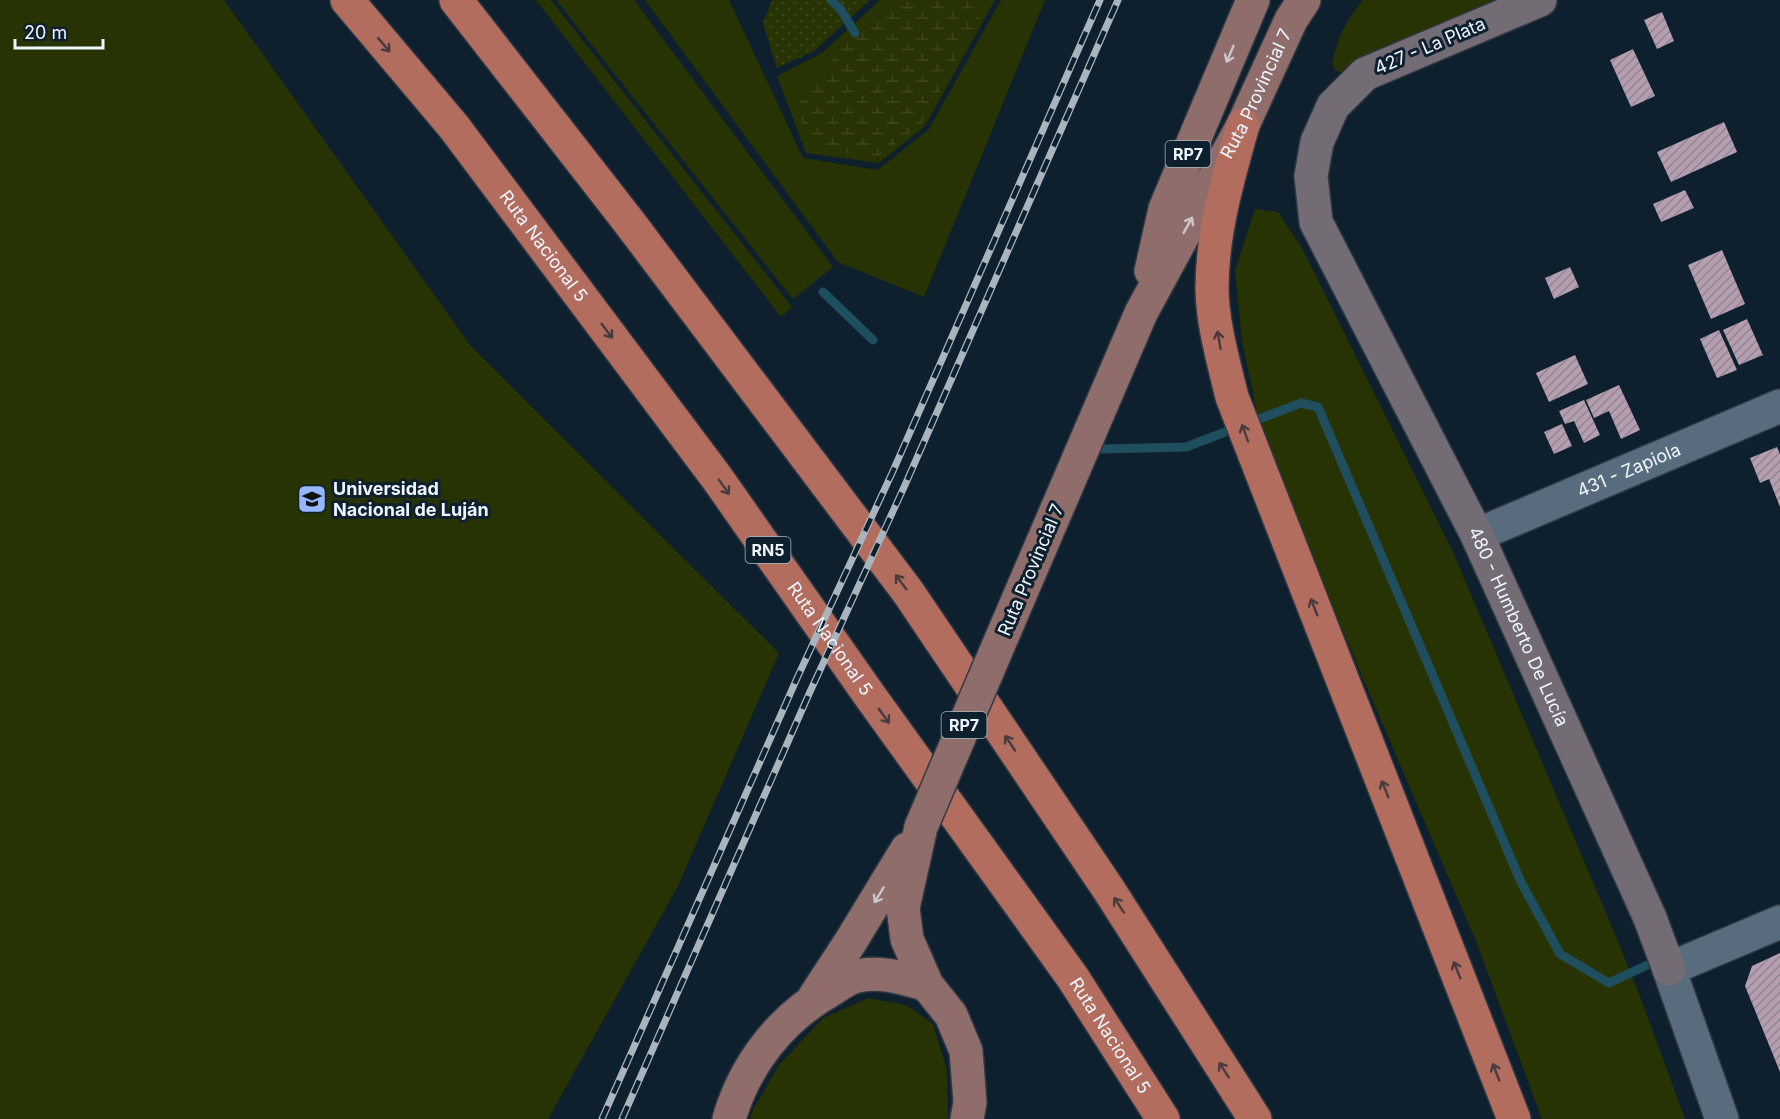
<svg xmlns="http://www.w3.org/2000/svg" width="1780" height="1119" font-family="Inter,sans-serif">
<style>
.grass{fill:#283303}
.wetland{fill:url(#wetland-marsh)}
.park{fill:url(#park-dots)}
.lines{fill:none;stroke-linecap:round;stroke-linejoin:round}
.stream{stroke:#1f4f5f;stroke-width:9}
.building{fill:url(#building-hatch)}
.street-casing{stroke:#2f3845;stroke-width:36}
.secondary-casing{stroke:#2f3845;stroke-width:36}
.primary-casing{stroke:#2f3845;stroke-width:36}
.highway-casing{stroke:#2f3845;stroke-width:36}
.street{stroke:#596c7e;stroke-width:33}
.secondary{stroke:#746c74;stroke-width:33}
.primary{stroke:#8f6d6b;stroke-width:33}
.highway{stroke:#b36d5e;stroke-width:33}
.rail-casing{stroke:#a8b4be;stroke-width:7}
.rail{stroke:#0e202e;stroke-width:4.5;stroke-dasharray:14;stroke-linecap:butt}
.primary-bridge-casing{stroke:#2f3845;stroke-width:36;stroke-linecap:butt}
.primary-bridge{stroke:#8f6d6b;stroke-width:33}
.oneway{stroke:#483b3f}
.oneway2{stroke:#ccc6cb}
.labels{text-anchor:middle;stroke-width:6;stroke-linejoin:round;paint-order:stroke}
.shield{fill:#0e202e;stroke:#aab6c0;stroke-width:1.5}
.shield-label{font-size:16px;font-weight:bold;fill:#edf6ff}
.street-label{font-size:18px;fill:#edf6ff;stroke:#0e202e}
.poi-label{font-size:18px;font-weight:bold;fill:#edf6ff;stroke:#0e202e;text-anchor:start}
</style>
<defs>
<pattern id="wetland-marsh" width="20" height="14" patternUnits="userSpaceOnUse" patternTransform="scale(1.5)"><rect width="20" height="14" fill="#283303"/><path d="M1 5h8M5 5V1M11 12h8M15 12V8" fill="none" stroke="#3d471c"/></pattern>
<pattern id="park-dots" width="8" height="8" patternUnits="userSpaceOnUse" patternTransform="scale(1.5)"><rect width="8" height="8" fill="#283303"/><path d="M2 2h.1M6 6h.1" fill="none" stroke="#3d471c" stroke-width="1.8" stroke-linecap="round"/></pattern>
<pattern id="building-hatch" width="6" height="6" patternUnits="userSpaceOnUse" patternTransform="scale(1.5)"><rect width="6" height="6" fill="#b59eb0"/><path d="M-1 1l2-2M0 6l6-6M5 7l2-2" fill="none" stroke="#948592"/></pattern>
</defs>
<rect width="100%" height="100%" fill="#0e202e"/>
<!-- grass -->
<g class="grass">
<path d="M0 0H224L470 345 779 653 678 886 548 1119H0Z"/>
<path d="M536 0H551L792 307 781 317Z"/>
<path d="M556 0H634L833 267 793 299Z"/>
<path d="M645 0H729L803 158 878 170 929 129 1001 0H1045L924 297 838 262Z"/>
<path d="M880 0H995L925 126 879 163 806 153 777 76 822 53Z"/>
<path d="M1363 0H1499L1340 72 1335 70 1332 64C1337 40 1346 19 1363 0Z"/>
<path d="M1255 209 1278 212 1303 250 1453 552 1617 939 1641 999 1685 1119H1542L1476 941 1364 681 1262 436 1242 341 1235 271Z"/>
<path d="M868 998 906 1005 933 1024 947 1070 948 1119H750L753 1109 779 1065 823 1018Z"/>
</g>
<!-- wetland -->
<path class="wetland" d="M893 0H989L921 125 878 157 808 148 798 104 827 74 838 46Z"/>
<!-- park -->
<path class="park" d="M772 0H870L814 51 777 68 763 23Z"/>
<g class="lines">
<!-- stream -->
<g class="stream">
<path d="M831 0 841 10 855 33"/>
<path d="M823 292 873 340"/>
<path d="M1103 449 1186 447 1301 403 1318 407 1521 882 1560 954 1609 983 1658 960"/>
</g>
</g>
<!-- building -->
<g class="building">
<path d="M1662 12 1674 41 1657 49 1644 20Z"/>
<path d="M1633 49 1655 96 1631 107 1610 60Z"/>
<path d="M1724 122 1737 152 1671 182 1657 152Z"/>
<path d="M1685 190 1694 208 1661 222 1653 204Z"/>
<path d="M1722 250 1745 304 1711 319 1688 265Z"/>
<path d="M1570 267 1579 287 1554 299 1545 278Z"/>
<path d="M1747 319 1763 355 1739 365 1723 330Z"/>
<path d="M1719 330 1737 370 1717 378 1700 339Z"/>
<path d="M1575 355 1588 384 1549 402 1536 373Z"/>
<path d="M1619 385 1640 430 1621 439 1609 411 1594 418 1586 400Z"/>
<path d="M1584 400 1600 435 1584 443 1574 421 1565 424 1559 411Z"/>
<path d="M1562 424 1572 446 1554 454 1544 432Z"/>
<path d="M1777 447 1780 454V507L1769 479 1760 483 1750 458Z"/>
<path d="M1780 953V1072L1745 986 1752 966Z"/>
</g>
<g class="lines">
<!-- street casing -->
<g class="street-casing">
<g id="street">
<path id="s1" d="M1477 535 1780 406"/>
<path d="M1722 1119 1669 969 1780 922"/>
</g>
</g>
<!-- secondary casing -->
<g class="secondary-casing">
<g id="secondary">
<path id="s2" d="M1540 0 1365 74 1333 106 1317 142 1311 176 1316 222 1477 535 1650 918 1669 969"/>
</g>
</g>
<!-- primary casing -->
<g class="primary-casing">
<g id="primary">
<path d="M1151 271 1165 209 1253 0"/>
<path id="s3" d="M1008 623 1141 313 1243 125 1291 20 1304 0"/>
<path d="M921 827 903 908 907 939 927 985 951 1015 966 1051 970 1102 967 1119"/>
<path d="M815 996 851 941 907 849"/>
<path d="M729 1119C745 1064 781 1018 831 990 837 986 844 981 851 978 875 969 904 978 927 985"/>
</g>
</g>
<!-- highway casing -->
<g class="highway-casing">
<g id="highway">
<path id="s4" d="M347 0 454 127 717 478 870 696 1073 978 1163 1119"/>
<path d="M456 0 629 222 908 592 1109 890 1255 1119"/>
<path d="M1243 125C1228 178 1212 233 1212 288 1212 322 1224 364 1232 397L1514 1119"/>
</g>
</g>
<!-- street -->
<use href="#street" class="street"/>
<!-- secondary -->
<use href="#secondary" class="secondary"/>
<!-- primary -->
<use href="#primary" class="primary"/>
<!-- highway -->
<use href="#highway" class="highway"/>
<!-- rail casing -->
<g class="rail-casing">
<g id="rail">
<path d="M602 1119 798 676 893 471 1100 0"/>
<path d="M622 1119 809 694 905 485 1118 0"/>
</g>
</g>
<!-- rail -->
<use href="#rail" class="rail"/>
<!-- primary-bridge casing -->
<g class="primary-bridge-casing">
<path id="primary-bridge" d="M921 827 1008 623"/>
</g>
<!-- primary-bridge -->
<use href="#primary-bridge" class="primary-bridge"/>
</g>
<!-- one-way arrows -->
<defs><path id="oneway-shaft" d="M-6 0H5M1.5-3L5.5 0L1.5 3" fill="none" stroke-width="1.6" stroke-linecap="round" stroke-linejoin="round" transform="scale(1.5)"/></defs>
<g class="oneway">
<use href="#oneway-shaft" transform="translate(384 45) rotate(50)"/>
<use href="#oneway-shaft" transform="translate(607 331) rotate(53)"/>
<use href="#oneway-shaft" transform="translate(1219 340) rotate(-100)"/>
<use href="#oneway-shaft" transform="translate(1245 433) rotate(-110)"/>
<use href="#oneway-shaft" transform="translate(724 487) rotate(55)"/>
<use href="#oneway-shaft" transform="translate(901 582) rotate(-127)"/>
<use href="#oneway-shaft" transform="translate(1314 607) rotate(-112)"/>
<use href="#oneway-shaft" transform="translate(884 716) rotate(54)"/>
<use href="#oneway-shaft" transform="translate(1010 743) rotate(-124)"/>
<use href="#oneway-shaft" transform="translate(1385 789) rotate(-112)"/>
<use href="#oneway-shaft" transform="translate(1119 905) rotate(-123)"/>
<use href="#oneway-shaft" transform="translate(1457 970) rotate(-112)"/>
<use href="#oneway-shaft" transform="translate(1224 1070) rotate(-123)"/>
<use href="#oneway-shaft" transform="translate(1496 1072) rotate(-111)"/>
</g>
<g class="oneway2">
<use href="#oneway-shaft" transform="translate(1230 54) rotate(113)"/>
<use href="#oneway-shaft" transform="translate(1188 225) rotate(-61)"/>
<use href="#oneway-shaft" transform="translate(879 895) rotate(121)"/>
</g>
<!-- icons -->
<defs>
<g id="university-square" transform="scale(1.5)"><rect x="-9" y="-9" width="18" height="18" rx="4" fill="#96b6fd" stroke="#0e202e"/><path d="M0-5L7-2L0 1L-7-2ZM-4 1L0 2.5L4 1V4Q0 6-4 4Z" fill="#111"/></g>
</defs>
<g fill-rule="evenodd">
<use href="#university-square" x="312" y="499"/>
</g>
<g class="labels">
<!-- shield labels -->
<g class="shield">
<rect x="1165.5" y="141" width="45" height="26" rx="4.5"/>
<rect x="745.5" y="537" width="45" height="26" rx="4.5"/>
<rect x="941.5" y="712" width="45" height="26" rx="4.5"/>
</g>
<g class="shield-label">
<text x="1188" y="160">RP7</text>
<text x="768" y="556">RN5</text>
<text x="964" y="731">RP7</text>
</g>
<!-- street labels -->
<g class="street-label">
<text transform="translate(1430 46) rotate(-23)" y="6">427 - La Plata</text>
<text dy="6" stroke="none"><textPath href="#s3" startOffset="585">Ruta Provincial 7</textPath></text>
<text dy="6" stroke="none"><textPath href="#s4" startOffset="315">Ruta Nacional 5</textPath></text>
<text dy="6" stroke="none"><textPath href="#s1" startOffset="165">431 - Zapiola</textPath></text>
<text transform="translate(1031 570) rotate(-67)" y="6">Ruta Provincial 7</text>
<text dy="6" stroke="none"><textPath href="#s2" startOffset="808">480 - Humberto De Lucía</textPath></text>
<text dy="6" stroke="none"><textPath href="#s4" startOffset="801">Ruta Nacional 5</textPath></text>
<text dy="6" stroke="none"><textPath href="#s4" startOffset="1287">Ruta Nacional 5</textPath></text>
</g>
<!-- poi labels -->
<g class="poi-label">
<text x="333" y="495">Universidad<tspan x="333" dy="21">Nacional de Luján</tspan></text>
</g>
</g>
<!-- scale -->
<path d="M15 39v9h88v-9" fill="none" stroke="#edf6ff" stroke-width="3"/>
<text x="24" y="39" font-size="18" fill="#edf6ff" stroke="#0e202e" stroke-width="4.5" paint-order="stroke">20 m</text>
</svg>
